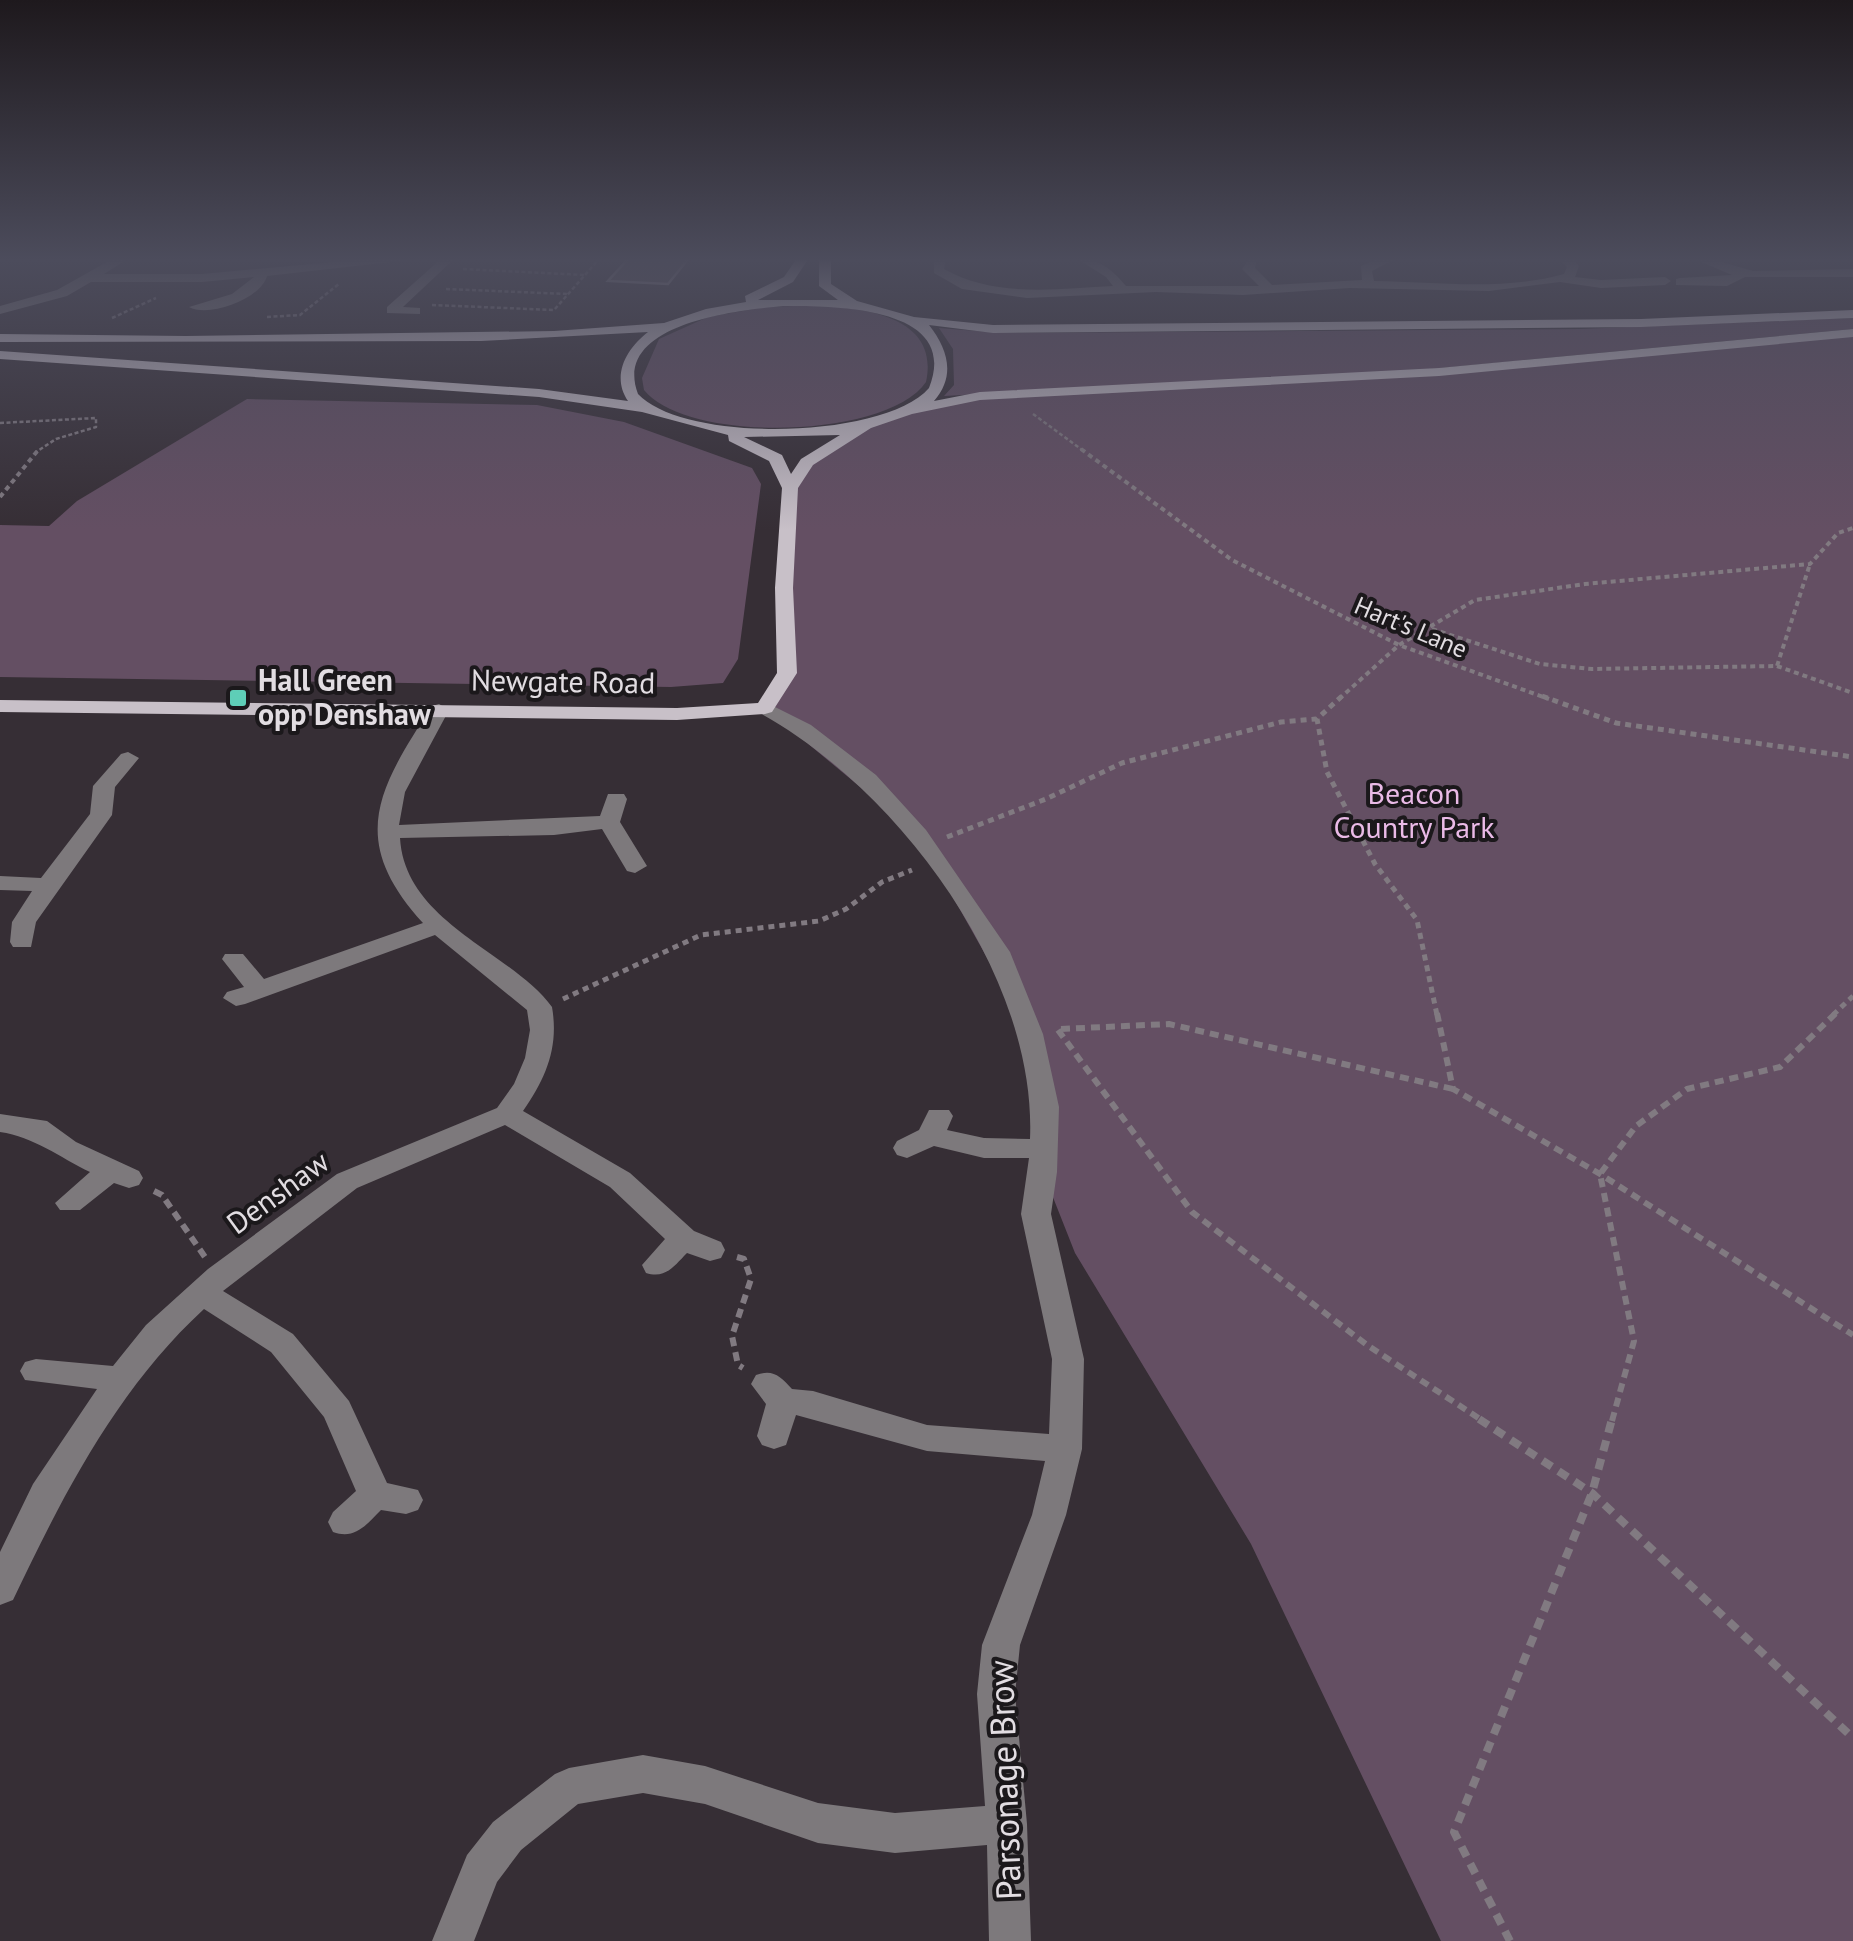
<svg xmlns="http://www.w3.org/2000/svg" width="1853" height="1941" font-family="'PT Sans',sans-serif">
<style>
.green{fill:#644f63}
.building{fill:#574f56;stroke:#9a929a;stroke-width:2.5}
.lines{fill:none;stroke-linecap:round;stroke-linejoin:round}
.path-far4{stroke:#817a81;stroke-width:2.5;stroke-dasharray:4 2.5;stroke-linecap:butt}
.path-far3{stroke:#817a81;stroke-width:4;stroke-dasharray:5 4;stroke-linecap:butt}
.path-far2{stroke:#817a81;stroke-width:5;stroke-dasharray:6 5;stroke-linecap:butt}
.path-far1{stroke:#817a81;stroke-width:6;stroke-dasharray:9 6;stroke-linecap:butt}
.path{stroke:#817a81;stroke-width:8;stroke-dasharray:11 8;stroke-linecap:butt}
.minor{fill:#7d797c;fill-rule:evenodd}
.major{fill:#c8c0c8;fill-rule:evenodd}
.poi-dot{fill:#5eceb7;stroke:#1b181b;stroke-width:4}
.labels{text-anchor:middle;stroke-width:8;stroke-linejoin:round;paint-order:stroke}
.far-street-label{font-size:25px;fill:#e2dde2;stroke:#1b181b}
.poi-label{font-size:30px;font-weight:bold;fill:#e2dde2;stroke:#1b181b;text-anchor:start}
.street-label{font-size:30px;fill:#e2dde2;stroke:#1b181b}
.park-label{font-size:30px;fill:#eabae7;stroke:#1b181b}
.near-street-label{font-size:35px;fill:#e2dde2;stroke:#1b181b}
</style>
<rect width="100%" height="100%" fill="#362e35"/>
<!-- green -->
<g class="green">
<path d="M765 307C818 305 944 299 926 382 887 439 687 444 644 390L642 378 659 339 708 317Z"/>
<path d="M1853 318V329L1419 370 944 396 954 385 953 349 939 328 1002 333 1580 329Z"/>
<path d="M1853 333V1941H1441L1251 1544 1075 1253 1043 1172 1030 1034 918 835 765 708 779 689 784 588 799 470 870 422 946 401 1439 372Z"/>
<path d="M247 399 537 405 624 422 752 468 761 484 738 659 723 683 671 687 0 677V525L49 526 77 501Z"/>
</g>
<!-- building -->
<path class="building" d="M629 258H689L668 284 608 281Z"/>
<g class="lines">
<!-- path-far4 -->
<g class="path-far4">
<path d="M463 269 585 275"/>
<path d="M446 289 568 294"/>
<path d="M432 305 554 310 600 258"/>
<path d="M267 317 300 315 340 283"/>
<path d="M112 318 156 298"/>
<path d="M1033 414 1085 452"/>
<path d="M0 423 96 418V427L56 439 36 452"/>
</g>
<!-- path-far3 -->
<g class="path-far3">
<path d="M1081 449 1232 560 1399 645 1549 699"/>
<path d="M0 497 39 449"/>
<path d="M1432 629 1540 664 1592 669 1777 666 1810 564"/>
<path d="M1777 666 1853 693"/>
<path d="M1339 699 1399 645 1475 600 1585 584 1810 564 1838 533 1853 528"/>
</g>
<!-- path-far2 -->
<g class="path-far2">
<path d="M1342 696 1317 719 1327 772 1375 864 1417 920 1437 1015"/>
<path d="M1542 696 1616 723 1853 757"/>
<path d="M947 837 1046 799 1122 763 1281 722 1316 719"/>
<path d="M563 999 701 935 819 921 846 909 882 882 912 870"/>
<path d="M1833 1015 1853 996"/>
</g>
<!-- path-far1 -->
<g class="path-far1">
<path d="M1437 1013 1453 1089 1600 1174 1853 1335"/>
<path d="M1061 1029 1169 1024 1453 1089"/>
<path d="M1058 1030 1192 1212 1367 1345 1483 1421"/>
<path d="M154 1191 162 1195 205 1257"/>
<path d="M737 1257 744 1259 751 1279 732 1336 738 1365 743 1368"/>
<path d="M1612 1421 1634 1341 1600 1174 1636 1126 1687 1089 1780 1067 1836 1013"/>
</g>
<!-- path -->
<g class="path">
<path d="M1479 1419 1592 1493 1853 1738"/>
<path d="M1510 1941 1454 1832 1592 1493 1612 1419"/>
</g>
<!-- minor -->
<g class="minor">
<path d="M114 258H129L104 274H202L378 258H426L267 276C261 299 209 318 189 307L232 294 254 277 202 282H91L67 296 0 314V306L57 290Z"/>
<path d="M442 258H455L403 307 420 308V314L387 313V307Z"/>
<path d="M934 258H946L944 269C996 298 1056 289 1113 286L1106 277 1076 258C1098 258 1112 269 1126 286H1259L1242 269 1250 258H1257L1255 268 1272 285 1362 280 1361 266 1380 258H1397L1372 271 1374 281C1436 282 1504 291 1564 274L1567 267 1559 258H1572L1579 266 1575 277 1601 280 1665 277 1671 281 1665 285 1601 288 1560 282 1489 291 1350 288 1243 295 1156 292 1027 298 962 289 934 273Z"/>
<path d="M1692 258H1708L1753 271 1853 269V277H1745L1727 286 1676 285V279L1680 278 1732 275Z"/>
<path d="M765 702 811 725 876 775 926 830 1010 952 1043 1034 1059 1107 1057 1172 1051 1214 1084 1359 1082 1449 1066 1515 1020 1645 1015 1694 1027 1824 1031 1941H989L987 1845 895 1853 818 1843 705 1804 643 1793 578 1804 521 1850 497 1882 474 1941H432L467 1855 493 1822 555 1774 569 1768 643 1755 705 1766 818 1803 895 1813 985 1806 977 1694 982 1645 1032 1515 1045 1461 927 1451 796 1415 786 1445 774 1449 762 1445 757 1436 766 1404 751 1384 756 1375C773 1369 780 1376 792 1389L813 1391 927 1425 1049 1434 1052 1359 1021 1214 1029 1158H984L934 1146 907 1158 897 1155 893 1148 897 1141 919 1130 929 1110H949L953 1116 947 1130 984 1138 1030 1139C1037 975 898 788 758 712L755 708Z"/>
<path d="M439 704 449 710 405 792 399 825 600 816 608 794H624L627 799 620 822 647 866 635 873 627 871 602 829 554 835 400 838C405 923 512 952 552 1007 559 1047 546 1078 523 1111L630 1173 694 1231 721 1242 725 1250 721 1258 710 1261 687 1253C674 1266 666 1279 646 1273L642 1265 665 1239 610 1187 505 1125 357 1188 223 1291 293 1334 349 1401 387 1483 418 1490 423 1500 418 1510 406 1514 381 1510C366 1525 355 1540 333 1532L328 1522 333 1512 356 1491 324 1417 271 1352 204 1309C117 1389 63 1495 13 1600L0 1605V1552L33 1484 97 1389 25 1380 20 1371 25 1362 36 1359 113 1366 146 1325 208 1269 337 1174 497 1108 514 1084 525 1058 530 1030 527 1010 435 935 245 1004 236 1006 223 998 227 992 244 987 222 959 225 954H243L264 979 423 923C347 840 378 789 432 706Z"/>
<path d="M128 752 139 758 115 787 112 815 36 922 31 947H13L10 942 12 922 32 891 0 890V876L41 878 90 814 93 786 121 754Z"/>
<path d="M0 1114 47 1121 76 1142 139 1171 143 1178 139 1185 129 1188 114 1183 80 1210H60L55 1203 90 1172C59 1157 34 1137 0 1132Z"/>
</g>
<!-- major -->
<path class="major" d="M797 258H809L793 282 758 300H838L819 286V258H831V284L857 301 914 317 993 325 1641 319 1853 310V318L1641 327 993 333 929 325C948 349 956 376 934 401L980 392 1439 368 1853 329V337L1439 376 980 400 912 414 871 428 813 465 798 488 793 588 797 673 772 712 765 714 677 720 0 712V700L677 708 758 703 777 673 775 588 782 488 769 461 729 441 728 435 642 412 539 397 0 359V351L539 389 628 401C611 376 626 349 648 332L481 341 0 342V334L186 336 554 331 664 323 706 309 746 302 745 296 784 277ZM783 306C831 306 962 305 929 388 885 439 685 444 638 394 611 323 739 310 783 306ZM840 435 801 459 791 474 782 455 744 437Z"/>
</g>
<!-- sky -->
<linearGradient id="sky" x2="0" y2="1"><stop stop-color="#1e191d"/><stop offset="0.49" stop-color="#4c4c5c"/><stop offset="1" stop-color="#4c4c5c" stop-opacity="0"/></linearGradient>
<rect width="1853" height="530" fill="url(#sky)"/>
<!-- markers -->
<rect class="poi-dot" x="228" y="688" width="20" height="20" rx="5"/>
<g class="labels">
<!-- far-street labels -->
<g class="far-street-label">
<text transform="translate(1411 627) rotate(23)" y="9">Hart's Lane</text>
</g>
<!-- poi labels -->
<g class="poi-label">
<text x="258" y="691">Hall Green<tspan x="258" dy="34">opp Denshaw</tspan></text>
</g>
<!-- street labels -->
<g class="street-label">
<text transform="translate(563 682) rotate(1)" y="10">Newgate Road</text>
<text transform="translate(278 1193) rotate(-36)" y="10">Denshaw</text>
</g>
<!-- park labels -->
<g class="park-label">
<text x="1414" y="804">Beacon<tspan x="1414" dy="34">Country Park</tspan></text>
</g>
<!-- near-street labels -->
<g class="near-street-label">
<text transform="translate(1005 1780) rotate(-92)" y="12">Parsonage Brow</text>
</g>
</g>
</svg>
